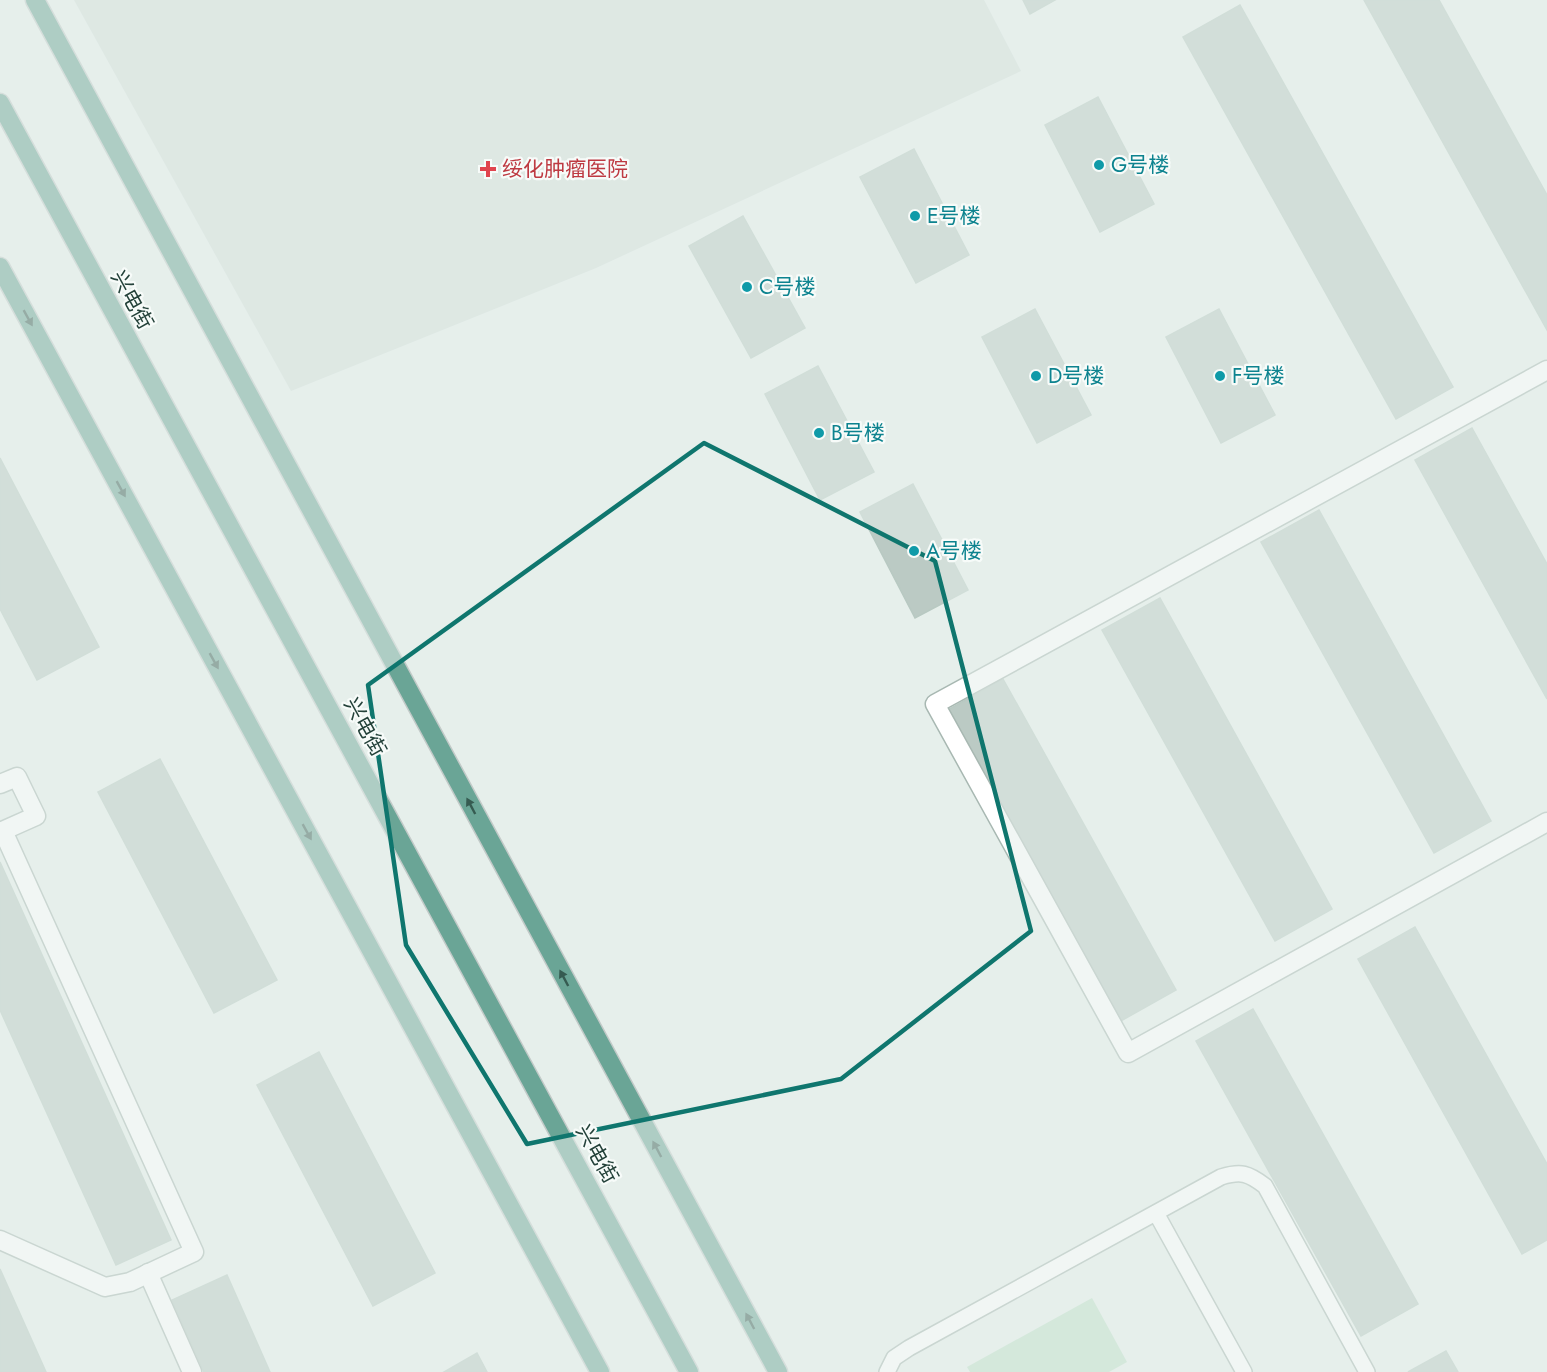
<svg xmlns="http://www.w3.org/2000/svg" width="1547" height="1372" font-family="Jost,'Noto Sans SC',sans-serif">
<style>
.built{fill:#d4dfda}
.green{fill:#bfe0c8}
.building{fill:#bbcac4;stroke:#b8c9c2;stroke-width:1.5}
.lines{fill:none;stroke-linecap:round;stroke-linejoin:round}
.service-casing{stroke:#a8b8b2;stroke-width:18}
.minor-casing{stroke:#a8b8b2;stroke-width:21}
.primary-casing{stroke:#c2cac8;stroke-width:21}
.service{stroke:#fff;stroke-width:15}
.minor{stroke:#fff;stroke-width:18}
.primary{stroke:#6aa596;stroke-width:18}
.oneway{fill:#365b51}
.marked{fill:none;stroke:#0f766e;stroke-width:4.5;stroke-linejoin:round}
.culture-dot{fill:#0f9aa8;stroke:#f7fbf9;stroke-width:2}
.health-dot{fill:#e0444e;stroke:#f7fbf9;stroke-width:2}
.labels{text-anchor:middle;stroke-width:4.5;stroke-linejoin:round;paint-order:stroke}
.culture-label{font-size:21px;fill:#0d838f;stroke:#f7fbf9;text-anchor:start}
.health-label{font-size:21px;fill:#be3a42;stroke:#f7fbf9;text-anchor:start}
.street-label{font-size:21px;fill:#24423a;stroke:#f7fbf9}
</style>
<rect width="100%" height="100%" fill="#e6efeb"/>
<!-- built -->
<path class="built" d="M74 0H984L1021 71 596 268 291 391Z"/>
<!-- green -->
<path class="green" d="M1092 1298 1127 1362 1109 1372H970L967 1367Z"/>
<!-- building -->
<g class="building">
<path d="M1023 0H1055L1030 14Z"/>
<path d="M1364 0H1439L1547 195V330Z"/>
<path d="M1240 5 1453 387 1396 419 1183 37Z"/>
<path d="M1098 97 1154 204 1100 232 1045 125Z"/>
<path d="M914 149 969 255 916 283 860 177Z"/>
<path d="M743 216 805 328 751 358 689 246Z"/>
<path d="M1035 309 1091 415 1037 443 982 337Z"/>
<path d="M1219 309 1275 415 1221 443 1166 337Z"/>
<path d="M818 366 874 472 820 500 765 394Z"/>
<path d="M1472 428 1547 564V699L1415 460Z"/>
<path d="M0 458 99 647 37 680 0 609Z"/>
<path d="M913 484 968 590 915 618 860 512Z"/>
<path d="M1319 510 1491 821 1434 853 1261 542Z"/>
<path d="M1160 598 1332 909 1275 941 1102 630Z"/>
<path d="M1003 679 1176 990 1119 1022 946 711Z"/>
<path d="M160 759 277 980 214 1013 98 792Z"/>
<path d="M0 862 171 1240 116 1265 0 1010Z"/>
<path d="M1415 927 1547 1164V1240L1522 1254 1358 959Z"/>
<path d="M1253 1009 1418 1304 1361 1336 1196 1041Z"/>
<path d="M319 1052 435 1273 373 1306 257 1085Z"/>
<path d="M0 1269 46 1372H0Z"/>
<path d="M227 1275 270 1372H204L172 1300Z"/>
<path d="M1446 1351 1458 1372H1408Z"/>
<path d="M477 1353 487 1372H444Z"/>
</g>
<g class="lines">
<!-- service casing -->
<g class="service-casing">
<g id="service">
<path d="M1156 1213 1244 1372"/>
<path d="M887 1372 894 1358 909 1348 1221 1177C1241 1171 1248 1173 1265 1186L1367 1372"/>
</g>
</g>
<!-- minor casing -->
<g class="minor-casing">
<g id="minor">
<path d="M1547 370 935 704 1128 1053 1547 822"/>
<path d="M0 784 17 777 36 816 0 832"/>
<path d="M0 1240 105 1287 130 1282 194 1252 3 831"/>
<path d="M148 1273 192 1372"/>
</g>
</g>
<!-- primary casing -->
<g class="primary-casing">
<g id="primary">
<path d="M35 0 778 1372"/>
<path d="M0 103 689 1372"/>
<path d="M0 267 600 1372"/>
</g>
</g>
<!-- service -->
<use href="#service" class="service"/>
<!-- minor -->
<use href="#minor" class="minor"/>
<!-- primary -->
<use href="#primary" class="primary"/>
</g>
<!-- one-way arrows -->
<defs><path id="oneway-solid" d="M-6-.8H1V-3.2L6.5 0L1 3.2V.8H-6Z" transform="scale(1.5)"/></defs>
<g class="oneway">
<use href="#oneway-solid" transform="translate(28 318) rotate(61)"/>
<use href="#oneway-solid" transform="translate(121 489) rotate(61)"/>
<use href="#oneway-solid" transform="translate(214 661) rotate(61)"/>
<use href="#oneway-solid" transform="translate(471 806) rotate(-118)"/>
<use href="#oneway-solid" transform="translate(307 832) rotate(61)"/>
<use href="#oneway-solid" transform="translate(564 978) rotate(-118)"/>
<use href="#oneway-solid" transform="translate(657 1149) rotate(-118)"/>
<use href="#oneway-solid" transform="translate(750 1321) rotate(-118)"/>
</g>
<!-- marked area -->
<path d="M0 0H1547V1372H0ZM704 443 935 561 1031 931 841 1079 527 1144 406 945 368 685Z" fill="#e6efeb" fill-opacity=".55" fill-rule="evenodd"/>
<path class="marked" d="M704 443 935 561 1031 931 841 1079 527 1144 406 945 368 685Z"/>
<!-- markers -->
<g class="culture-dot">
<circle cx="1099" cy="165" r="6"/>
<circle cx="915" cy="216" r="6"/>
<circle cx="747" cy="287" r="6"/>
<circle cx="1036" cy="376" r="6"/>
<circle cx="1220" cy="376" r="6"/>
<circle cx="819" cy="433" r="6"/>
<circle cx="914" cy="551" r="6"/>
</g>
<path class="health-dot" d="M485 160h6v6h6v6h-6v6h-6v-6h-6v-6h6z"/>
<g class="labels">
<!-- culture labels -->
<g class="culture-label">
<text x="1111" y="172">G号楼</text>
<text x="927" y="223">E号楼</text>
<text x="759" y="294">C号楼</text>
<text x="1048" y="383">D号楼</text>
<text x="1232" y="383">F号楼</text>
<text x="831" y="440">B号楼</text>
<text x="926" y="558">A号楼</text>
</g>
<!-- health labels -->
<g class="health-label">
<text x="502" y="176">绥化肿瘤医院</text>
</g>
<!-- street labels -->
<g class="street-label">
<text transform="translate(132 300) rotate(61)" y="7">兴电街</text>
<text transform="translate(365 727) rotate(61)" y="7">兴电街</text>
<text transform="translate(597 1154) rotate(61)" y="7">兴电街</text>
</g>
</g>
</svg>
